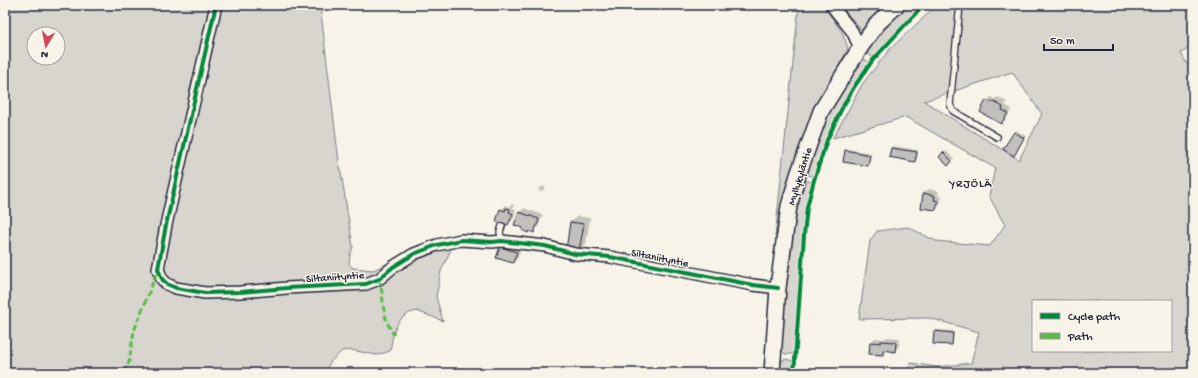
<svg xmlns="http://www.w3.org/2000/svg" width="1198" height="378" font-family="'Gochi Hand',sans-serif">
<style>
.green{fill:#d8d5cf;stroke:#7d7c85;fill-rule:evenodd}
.shadow{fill:#0003}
.building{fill:#c2bfbd;stroke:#22223b}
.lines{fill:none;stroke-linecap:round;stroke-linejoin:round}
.service-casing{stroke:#22223b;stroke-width:8}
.minor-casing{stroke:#22223b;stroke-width:14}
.secondary-casing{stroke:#22223b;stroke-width:18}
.service{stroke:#f7f3e8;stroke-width:5.5}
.minor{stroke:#f7f3e8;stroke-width:11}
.secondary{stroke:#f7f3e8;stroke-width:15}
.quiet{stroke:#58b947;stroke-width:3;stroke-dasharray:6 3;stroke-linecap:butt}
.cycleway-casing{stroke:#f7f3e8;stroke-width:6}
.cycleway{stroke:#00873e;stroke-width:4}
.labels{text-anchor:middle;stroke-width:3;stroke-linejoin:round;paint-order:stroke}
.street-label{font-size:11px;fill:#22223b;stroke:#f7f3e8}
.neighbourhood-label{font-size:12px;letter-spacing:1px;fill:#22223b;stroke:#f7f3e8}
</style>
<rect width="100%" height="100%" fill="#f7f3e8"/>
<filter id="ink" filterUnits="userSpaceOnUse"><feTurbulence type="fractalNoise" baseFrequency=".025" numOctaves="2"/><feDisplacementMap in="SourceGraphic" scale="8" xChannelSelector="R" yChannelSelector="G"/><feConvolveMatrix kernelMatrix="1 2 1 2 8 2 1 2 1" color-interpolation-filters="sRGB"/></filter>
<g filter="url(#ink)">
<!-- green -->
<g class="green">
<path d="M5 5H320L338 154 353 247 350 255 349 264 353 268 373 270 400 258 452 247 441 271 436 297 443 321 417 311C413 312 408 313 405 316 394 322 392 340 390 351L377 355 351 350 342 351 331 361 324 373H5ZM34 34H58V58H34Z"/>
<path d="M799 5H823L842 32 848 48 811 123 785 197 775 237Z"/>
<path d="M840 5H882L862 31Z"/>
<path d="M907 5H921L891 36 874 57 868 55 867 51 895 17Z"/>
<path d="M937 5H1193V46L1181 53 1193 76V373H907L910 363 937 367 971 363 979 332 929 318 859 319 870 241 877 231 908 227 936 241 990 246 1005 225 989 196 995 168 906 117 833 138 863 83 890 49ZM1012 72 1042 114 1019 160 924 101ZM1033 301H1171V351H1033Z"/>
<path d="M862 58 869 62 850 89 828 134 813 176C808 176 807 174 806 170L826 117Z"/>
<path d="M807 181H809L811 184 803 229 794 352 792 354H785L782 351 781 348 785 282 794 211 802 182Z"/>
<path d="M786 359 793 361 792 373H779L781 361Z"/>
</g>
<!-- shadow -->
<g class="shadow">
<path d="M991 97 995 99 998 97 1007 102 1005 105 1012 109 1006 119 1001 123 987 101Z"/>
<path d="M1016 130 1026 136 1015 153 1014 132Z"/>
<path d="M893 146 918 150 917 159 915 161 890 156 891 148Z"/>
<path d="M848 149 871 153 869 164 868 165 846 151Z"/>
<path d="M946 151 954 159 948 164 941 157Z"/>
<path d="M544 186 545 189 540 192 538 189Z"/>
<path d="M928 189 939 191 938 196H942L940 205 936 209 924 194Z"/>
<path d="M512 204 514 205 513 208 516 209 513 220 508 224 501 210 506 205 509 207Z"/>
<path d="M524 208 543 215 538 227 534 231 516 225 520 212Z"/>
<path d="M577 216 590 218 586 244 579 250 571 223Z"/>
<path d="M505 243 520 248 518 258 513 262 500 248Z"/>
<path d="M937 330 954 331 953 342 951 344 935 332Z"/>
<path d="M886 337 900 338 899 346 894 351 887 350 883 354 870 353 871 342 875 338 885 339Z"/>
</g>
<!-- building -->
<g class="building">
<path d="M986 100 991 103 992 101 1003 107 1002 110 1008 113 1001 124 980 112Z"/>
<path d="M1014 132 1024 138 1014 156 1003 149Z"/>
<path d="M891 148 917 152 915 162 889 157Z"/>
<path d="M845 150 870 155 868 166 843 162Z"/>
<path d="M943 152 952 161 948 166 939 157Z"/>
<path d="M923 193 935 196 934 200 938 201 936 210 921 208Z"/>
<path d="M506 208 510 209 509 212 513 214 508 225 496 221 500 209 505 211Z"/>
<path d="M519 212 539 219 534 233 529 231 528 233 522 230 523 228 514 225Z"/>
<path d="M570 222 584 224 579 251 566 250Z"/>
<path d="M500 247 517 252 513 263 496 258Z"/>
<path d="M934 331 953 333 952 345 933 344Z"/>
<path d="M881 341 896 342 895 352 883 350V355L869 354 870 342 881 343Z"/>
</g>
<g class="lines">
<!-- service casing -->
<g class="service-casing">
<g id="service">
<path d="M960 5 950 104 953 111 997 137"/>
<path d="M502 241 500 232 502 226"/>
</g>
</g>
<!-- minor casing -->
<g class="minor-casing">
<g id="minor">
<path d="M216 5 166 225 158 269 162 279 167 284 176 288 205 293 240 292 287 288 366 284 379 279 393 267 414 254 437 245 461 240 492 242 502 241 545 246 575 254 610 257 753 285 778 288"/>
<path d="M831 5 852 31 860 48"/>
</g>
</g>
<!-- secondary casing -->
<g class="secondary-casing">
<path id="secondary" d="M772 373 778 288 783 249 789 206 798 175 821 111 860 48 876 25 897 5"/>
</g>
<!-- service -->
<use href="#service" class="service"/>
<!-- minor -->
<use href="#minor" class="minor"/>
<!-- secondary -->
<use href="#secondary" class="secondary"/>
<!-- quiet -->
<g class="quiet">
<path d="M379 279C383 291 382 302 385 314 386 322 390 328 394 335"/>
<path d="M124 373 129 362 134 331 158 269"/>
</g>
<!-- cycleway casing -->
<g class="cycleway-casing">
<g id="cycleway">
<path d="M216 5 166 225 158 269 162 279 167 284 176 288 205 293 240 292 287 288 366 284 379 279 393 267 414 254 437 245 461 240 492 242 502 241 545 246 575 254 610 257 753 285 778 288"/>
<path d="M794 373 804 235 807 207 814 180 827 140 842 108 854 87 872 61 916 13 925 5"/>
</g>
</g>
<!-- cycleway -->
<use href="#cycleway" class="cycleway"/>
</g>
</g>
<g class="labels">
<!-- street labels -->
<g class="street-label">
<text transform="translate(799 176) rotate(-73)" y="4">Myllykyläntie</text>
<text transform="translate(660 257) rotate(11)" y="4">Siltaniityntie</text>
<text transform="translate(335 276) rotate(-4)" y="4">Siltaniityntie</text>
</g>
<!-- neighbourhood labels -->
<g class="neighbourhood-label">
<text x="971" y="187">YRJÖLÄ</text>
</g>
</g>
<!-- margin -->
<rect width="1198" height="378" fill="none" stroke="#f7f3e8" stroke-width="20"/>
<rect x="10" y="10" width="1178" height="358" fill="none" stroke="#22223b" stroke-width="1.5" filter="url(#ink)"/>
<!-- legend -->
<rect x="1032" y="300" width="140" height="52" fill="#f7f3e8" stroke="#a29fa3"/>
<rect x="1040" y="313" width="20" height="6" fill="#00873e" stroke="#a29fa3"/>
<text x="1068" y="320" font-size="12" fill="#22223b">Cycle path</text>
<rect x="1040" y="333" width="20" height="6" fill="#58b947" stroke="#a29fa3"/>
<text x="1068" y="340" font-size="12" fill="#22223b">Path</text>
<!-- north arrow -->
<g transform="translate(46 46) rotate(190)"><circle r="19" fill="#f7f3e8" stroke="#a29fa3"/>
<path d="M0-3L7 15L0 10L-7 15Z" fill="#d1495b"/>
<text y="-6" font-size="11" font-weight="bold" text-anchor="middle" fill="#22223b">N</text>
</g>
<!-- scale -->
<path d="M1044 44v6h69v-6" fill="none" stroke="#22223b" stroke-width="2"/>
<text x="1050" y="44" font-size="12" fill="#22223b" stroke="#f7f3e8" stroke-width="3" paint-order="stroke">50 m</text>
</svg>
